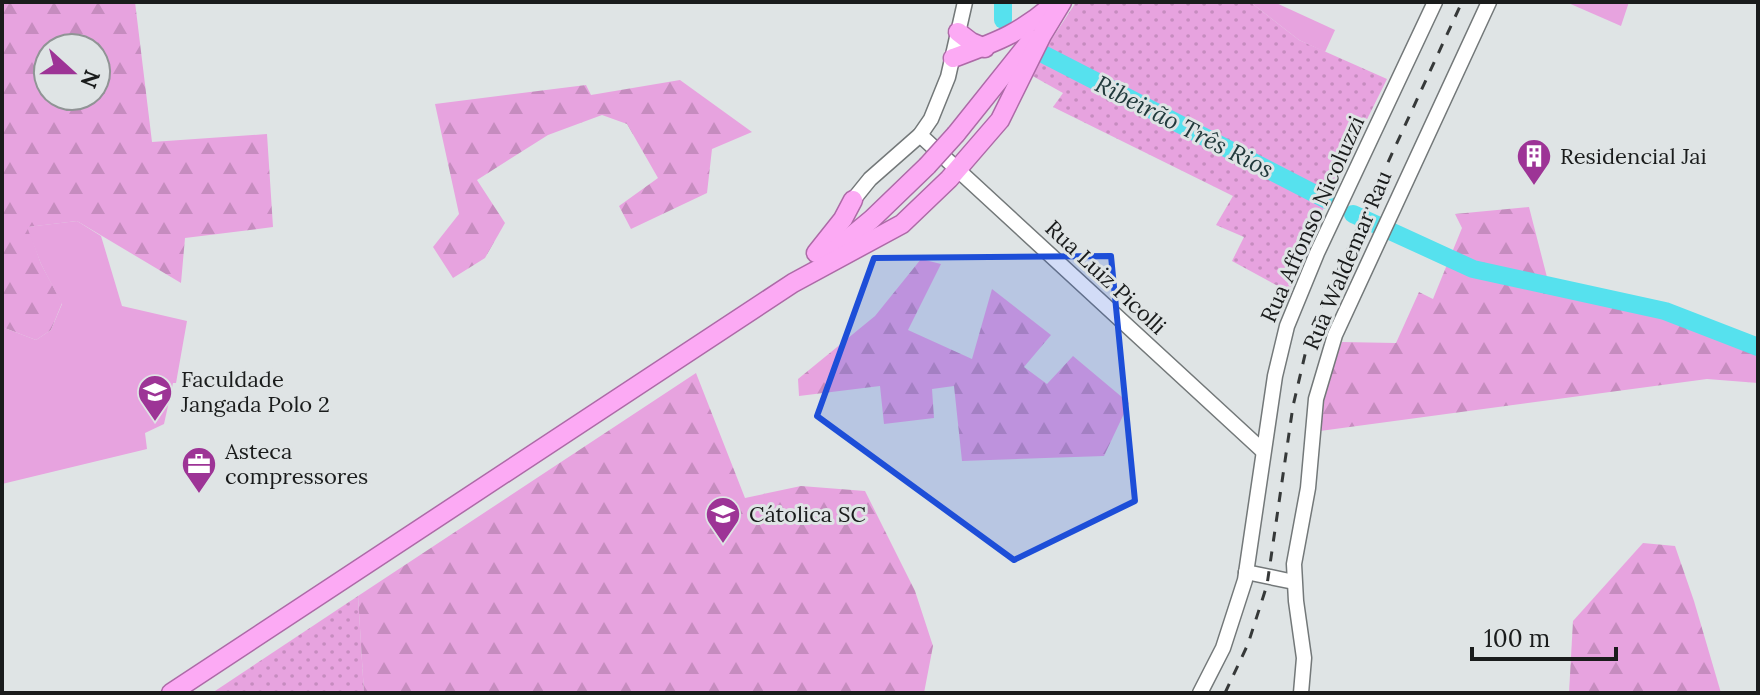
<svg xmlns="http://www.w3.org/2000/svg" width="1760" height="695" font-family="Lora,serif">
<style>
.grass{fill:url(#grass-dots)}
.forest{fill:url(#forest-firs);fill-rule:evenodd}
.green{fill:#e7a3df}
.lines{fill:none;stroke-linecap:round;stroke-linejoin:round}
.river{stroke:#56e1ee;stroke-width:18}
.tertiary-casing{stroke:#737879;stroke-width:17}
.trunk-casing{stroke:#ad6aa7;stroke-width:21}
.tertiary{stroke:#fff;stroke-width:14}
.trunk{stroke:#fcaaf4;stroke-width:18}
.rail{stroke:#363939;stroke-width:3;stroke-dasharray:10 10;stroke-linecap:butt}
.trunk-bridge-casing{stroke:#ad6aa7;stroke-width:21;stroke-linecap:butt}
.trunk-bridge{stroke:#fcaaf4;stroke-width:18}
.marked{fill:#1d4ed8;fill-opacity:0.2;stroke:#1d4ed8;stroke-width:6;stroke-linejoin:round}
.labels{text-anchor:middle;stroke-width:6;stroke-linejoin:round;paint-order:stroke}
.poi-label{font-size:22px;fill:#1a1c1c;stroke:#dfe4e5;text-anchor:start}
.street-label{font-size:22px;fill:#1a1c1c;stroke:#dfe4e5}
.water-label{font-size:24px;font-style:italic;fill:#223a3c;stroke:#dfe4e5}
</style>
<defs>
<pattern id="grass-dots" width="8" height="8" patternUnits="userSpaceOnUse" patternTransform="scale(2)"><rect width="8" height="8" fill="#e7a3df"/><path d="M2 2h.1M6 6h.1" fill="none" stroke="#c68cbf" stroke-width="1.8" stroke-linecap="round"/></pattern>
<pattern id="forest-firs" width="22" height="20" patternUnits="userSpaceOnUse" patternTransform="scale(2)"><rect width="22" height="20" fill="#e7a3df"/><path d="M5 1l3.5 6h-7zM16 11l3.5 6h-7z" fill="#c68cbf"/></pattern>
</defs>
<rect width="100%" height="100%" fill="#dfe4e5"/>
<!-- grass -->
<g class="grass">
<path d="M1076 2H1250L1299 40 1387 79 1327 200 1289 292 1232 261 1244 237 1216 225 1233 196 1053 107 1063 93 1029 74Z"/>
<path d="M358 596 364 693H212Z"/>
</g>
<!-- forest -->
<g class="forest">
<path d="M2 2H135L152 142 267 134 273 227 185 238 181 283 77 221 28 227 41 264 62 303 51 330 36 340 2 327ZM48 48H96V96H48Z"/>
<path d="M680 80 752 132 712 149 707 193 631 229 619 206 658 178 627 124 602 115 548 135 477 180 505 223 485 258 453 278 433 247 459 214 435 104 586 85 591 95Z"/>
<path d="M1529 207 1549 285 1665 311 1712 332 1754 344 1758 347V383L1707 379 1320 431 1322 395 1342 342 1396 343 1419 292 1433 299 1462 228 1455 214Z"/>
<path d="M921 259 941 264 908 330 972 359 992 289 1051 335 1024 367 1047 384 1073 356 1129 403 1104 456 962 461 954 386 932 389 934 418 884 424 880 386 799 396 798 379 875 316Z"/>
<path d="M696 373 745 498 801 486 865 491 915 591 933 646 924 693H364L358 596Z"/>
<path d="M1643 543 1675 546 1694 601 1721 693H1569L1573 621Z"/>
</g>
<!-- green -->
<g class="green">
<path d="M1250 2H1274L1335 30 1325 52 1299 40Z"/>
<path d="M1566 2H1629L1621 26Z"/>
<path d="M77 221 101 236 122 306 187 321 176 383H173L164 424 145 433 147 449 2 484V327L36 340 51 330 62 304 41 264 27 227Z"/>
</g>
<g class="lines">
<!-- river -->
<g class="river">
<path d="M1003 20V2"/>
<path d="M1041 53 1327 200"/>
<path d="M1353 214 1473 269 1665 311 1758 347"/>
</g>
<!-- tertiary casing -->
<g class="tertiary-casing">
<g id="tertiary">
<path d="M920 135 1263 451"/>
<path d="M853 200 870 179 920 135 931 119 948 77 965 2"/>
<path d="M1246 572 1294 582"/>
<path d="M1200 693 1223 648 1245 580 1275 376 1287 326 1317 253 1435 2"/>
<path d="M1301 693 1304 658 1296 601 1294 564 1308 488 1316 399 1335 335 1489 2"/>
</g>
</g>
<!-- trunk casing -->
<g class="trunk-casing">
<g id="trunk">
<path d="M958 32 971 42 985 48"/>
<path d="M953 58C996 42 1020 34 1056 2"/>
<path d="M956 134 1032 39"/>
<path d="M816 253 843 219 853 200"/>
<path d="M826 257 872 219 927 166"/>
<path d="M171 693 793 283 902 224 949 179 1000 120 1042 35 1062 2"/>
</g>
</g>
<!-- tertiary -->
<use href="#tertiary" class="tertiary"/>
<!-- trunk -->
<use href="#trunk" class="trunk"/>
<!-- rail -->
<path class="rail" d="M1225 693 1248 644 1267 585 1293 406 1311 329 1462 2"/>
<!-- trunk-bridge casing -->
<g class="trunk-bridge-casing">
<path id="trunk-bridge" d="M927 166 956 134"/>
</g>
<!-- trunk-bridge -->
<use href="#trunk-bridge" class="trunk-bridge"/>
</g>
<!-- marked area -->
<path class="marked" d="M1111 256 1135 501 1014 560 817 416 874 258Z"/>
<!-- icons -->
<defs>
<g id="building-pin" transform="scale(1.8)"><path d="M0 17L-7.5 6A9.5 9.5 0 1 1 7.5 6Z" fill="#9d3496" stroke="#dfe4e5"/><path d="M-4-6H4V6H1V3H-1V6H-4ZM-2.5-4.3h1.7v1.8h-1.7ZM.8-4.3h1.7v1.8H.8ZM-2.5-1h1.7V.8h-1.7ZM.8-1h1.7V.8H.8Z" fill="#fff"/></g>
<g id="university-pin" transform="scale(1.8)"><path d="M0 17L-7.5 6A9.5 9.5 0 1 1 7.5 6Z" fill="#9d3496" stroke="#dfe4e5"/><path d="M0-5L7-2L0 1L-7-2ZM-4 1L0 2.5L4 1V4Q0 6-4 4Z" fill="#fff"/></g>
<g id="office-pin" transform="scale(1.8)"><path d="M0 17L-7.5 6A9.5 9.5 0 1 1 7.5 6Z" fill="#9d3496" stroke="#dfe4e5"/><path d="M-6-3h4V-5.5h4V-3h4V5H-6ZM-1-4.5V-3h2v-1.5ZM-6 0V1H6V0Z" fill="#fff"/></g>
</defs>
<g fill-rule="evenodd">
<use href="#building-pin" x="1534" y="156"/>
<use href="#university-pin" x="155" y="392"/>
<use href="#office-pin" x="199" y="464"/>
<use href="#university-pin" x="723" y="514"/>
</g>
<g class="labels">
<!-- poi labels -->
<g class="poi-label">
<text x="1560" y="164">Residencial Jai</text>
<text x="181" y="387">Faculdade<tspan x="181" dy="25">Jangada Polo 2</tspan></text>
<text x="225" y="459">Asteca<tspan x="225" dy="25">compressores</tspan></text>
<text x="749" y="522">Cátolica SC</text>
</g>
<!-- street labels -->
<g class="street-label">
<text transform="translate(1312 219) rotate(-66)" y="8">Rua Affonso Nicoluzzi</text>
<text transform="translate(1347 260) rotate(-67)" y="8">Rua Waldemar Rau</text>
<text transform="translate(1106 277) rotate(43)" y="8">Rua Luiz Picolli</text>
</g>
<!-- water labels -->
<g class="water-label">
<text transform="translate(1184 127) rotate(27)" y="8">Ribeirão Três Rios</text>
</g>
</g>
<!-- border -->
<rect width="1760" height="695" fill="none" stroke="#1a1c1c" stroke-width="8"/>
<!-- north arrow -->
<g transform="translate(72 72) rotate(111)"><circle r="38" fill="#dfe4e5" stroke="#909495" stroke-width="2"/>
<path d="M0-6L14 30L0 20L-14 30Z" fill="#9d3496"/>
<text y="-12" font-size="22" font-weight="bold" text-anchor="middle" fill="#1a1c1c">N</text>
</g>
<!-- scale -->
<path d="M1472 647v12h144v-12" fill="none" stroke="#1a1c1c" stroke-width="4"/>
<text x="1484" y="647" font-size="24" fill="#1a1c1c" stroke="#dfe4e5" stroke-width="6" paint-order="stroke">100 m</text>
</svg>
